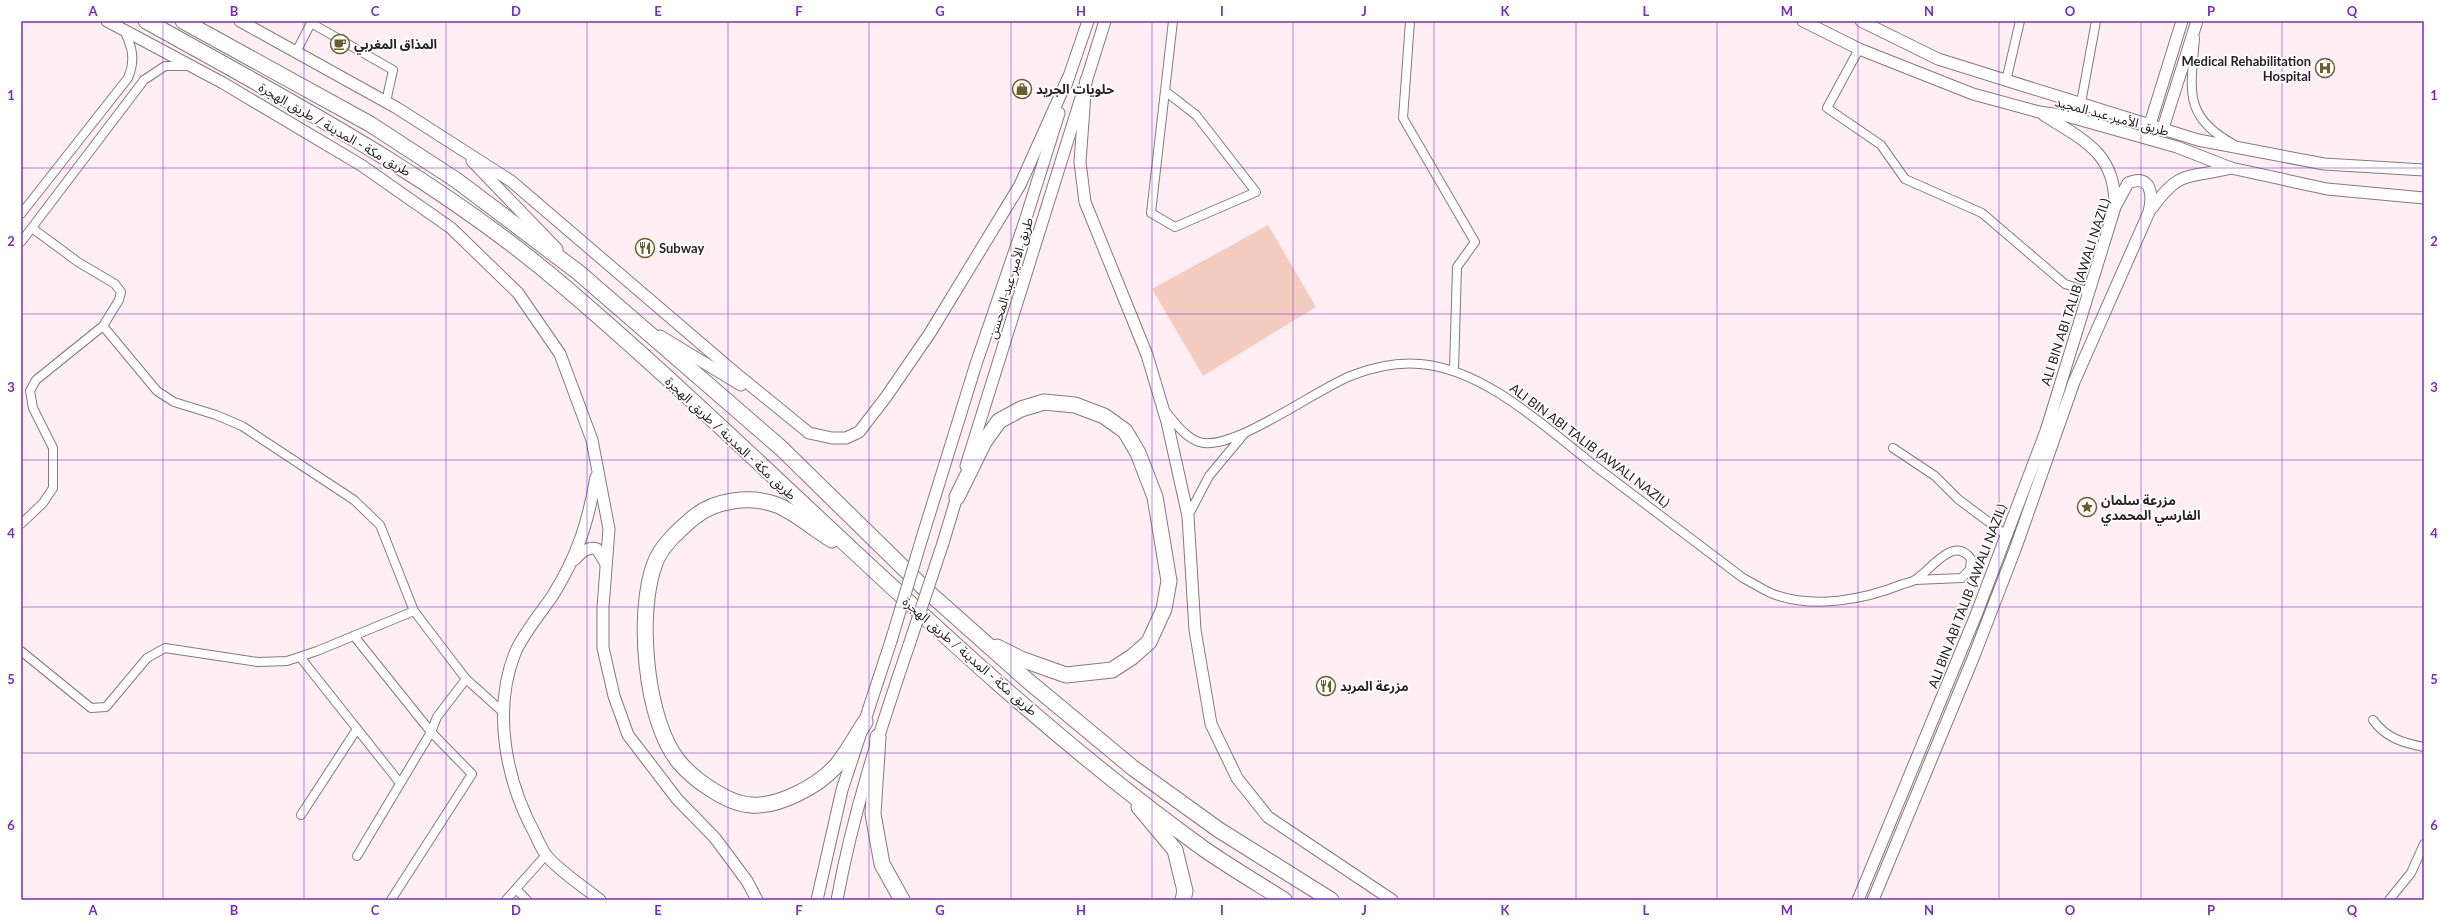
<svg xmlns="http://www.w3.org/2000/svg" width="2445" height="921" font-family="Lato,'Noto Sans Arabic',sans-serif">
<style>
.green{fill:#f4ccbf}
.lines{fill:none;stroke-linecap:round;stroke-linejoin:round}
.street-casing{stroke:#87797d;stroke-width:10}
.secondary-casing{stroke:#87797d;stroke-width:13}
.highway-casing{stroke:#87797d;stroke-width:17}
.street{stroke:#fff;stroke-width:8}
.secondary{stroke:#fff;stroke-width:11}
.highway{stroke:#fff;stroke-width:15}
.secondary-bridge-casing{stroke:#87797d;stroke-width:13;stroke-linecap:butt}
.secondary-bridge{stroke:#fff;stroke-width:11}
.grid{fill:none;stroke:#7b2cbf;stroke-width:1;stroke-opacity:0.55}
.labels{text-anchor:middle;stroke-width:3.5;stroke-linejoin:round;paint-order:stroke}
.poi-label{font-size:13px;font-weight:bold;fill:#282224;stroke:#fff;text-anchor:start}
.street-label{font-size:13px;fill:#282224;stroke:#fff}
.neatline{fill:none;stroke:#7b2cbf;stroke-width:1.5}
.grid-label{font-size:13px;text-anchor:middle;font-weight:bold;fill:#7b2cbf}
</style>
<rect width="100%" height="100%" fill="#ffeef3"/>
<!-- green -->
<path class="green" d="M1268 225 1316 307 1203 376 1152 289Z"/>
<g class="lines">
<!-- street casing -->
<g class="street-casing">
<g id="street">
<path d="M1410 21 1403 118 1475 242 1457 267 1454 370"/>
<path d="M2195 38C2191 89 2182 116 2233 144"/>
<path d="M1859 49 1827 108 1881 145 1905 179 1982 213 2065 284 2090 292"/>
<path d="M296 52 311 23 393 70 386 102"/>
<path d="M2006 81 2020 21"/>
<path d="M1165 91 1196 115 1256 192 1175 227 1151 213 1173 21"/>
<path d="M2081 103 2096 21"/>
<path d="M21 214 128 78C136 59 132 47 124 30"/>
<path d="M21 242 144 80 165 66H190"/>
<path d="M103 326 157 391 174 402 216 415 242 426 354 500 380 525 414 611 466 679 504 713"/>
<path d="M1164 410C1174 421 1184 437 1199 442 1232 453 1319 387 1353 375 1374 367 1398 362 1420 364 1486 369 1548 430 1599 469 1647 505 1695 542 1743 578 1753 583 1763 590 1773 594 1814 609 1863 600 1903 584 1907 583 1911 582 1915 580 1930 571 1954 534 1971 559L1970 569 1962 578 1915 580"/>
<path d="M1893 448 1935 476 1958 499 2006 535"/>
<path d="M1188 516 1209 476 1244 434"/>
<path d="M21 524 43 503 53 488V448L33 408 30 391 36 380 103 326 119 300 121 292 115 284 78 262 32 228"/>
<path d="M354 636 431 732 472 774 391 900"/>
<path d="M21 651 91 708 106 707 147 658 165 648 258 662 287 661 317 651 414 611"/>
<path d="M300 657 400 783"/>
<path d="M2373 720C2386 738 2403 743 2424 747"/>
<path d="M301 815 357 729"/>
<path d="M357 856 431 732 437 717 466 679"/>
<path d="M516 889 527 900"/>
<path d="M506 900 546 855"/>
<path d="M2389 900 2411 873 2424 844"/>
</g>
</g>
<!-- secondary casing -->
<g class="secondary-casing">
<g id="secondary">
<path d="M107 21 223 83 361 165 451 228 518 293 560 354 592 440 609 529 603 607V648L614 696 628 735 677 799 715 838 747 881 757 900"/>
<path d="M240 21 397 108 511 181 733 371 809 433 832 438H846L859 432 886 397 930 333 1020 185 1068 78"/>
<path d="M1803 21 1859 49 1973 94 2039 112 2067 116 2177 147 2231 168 2327 189 2424 198"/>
<path d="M1861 21 1938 59 2198 140 2324 164 2424 170"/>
<path d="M1086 80 1080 162 1085 202 1147 355 1167 422 1188 516 1195 630 1211 724 1237 778 1268 817 1392 900"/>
<path d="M1066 85 1088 21"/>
<path d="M2044 115C2083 140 2114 152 2115 203"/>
<path d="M2150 124 2182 21"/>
<path d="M2163 128 2197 21"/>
<path d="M472 161 557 249"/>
<path d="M2152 208C2181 168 2188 179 2231 168"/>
<path d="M660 336 741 385"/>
<path d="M966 466 1105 21"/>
<path d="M596 477C588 522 578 555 553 595 541 613 523 634 515 653 492 711 506 781 535 834 538 841 542 849 546 855 559 871 584 887 600 900"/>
<path d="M922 538 976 364 1025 221 1059 113"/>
<path d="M943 543 959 490"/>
<path d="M574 560C581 553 587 546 597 549L606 564"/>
<path d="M817 900 842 790 891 641"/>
<path d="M837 900C853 812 880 730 909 645"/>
<path d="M1858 900 1976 615 2046 431 2115 207 2128 183C2152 173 2153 196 2149 212L2074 382 2016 547 1974 656 1873 900"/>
</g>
</g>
<!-- highway casing -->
<g class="highway-casing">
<g id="highway">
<path d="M146 21C291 102 440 179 567 289 782 473 974 683 1204 849 1230 867 1257 883 1284 900"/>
<path d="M183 21 370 124 456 180 578 272 781 448 927 591 1027 680 1133 768 1219 830 1331 900"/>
<path d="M957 497 984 442 999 421 1021 409 1044 402 1075 405 1104 416 1125 431 1138 453 1155 497 1169 581 1164 609 1149 642 1132 657 1112 670 1066 675 1021 659 997 647"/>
<path d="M832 540C817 531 793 511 777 505 750 495 714 500 693 518 679 530 661 546 655 563 636 612 645 721 679 762 694 780 728 804 751 805 779 807 818 786 836 766 847 753 856 736 865 722"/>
<path d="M878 737 873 814 882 864 902 900"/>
<path d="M1139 807 1175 850 1185 891 1183 900"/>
</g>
</g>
<!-- street -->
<use href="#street" class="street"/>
<!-- secondary -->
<use href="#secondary" class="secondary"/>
<!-- highway -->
<use href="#highway" class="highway"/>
<!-- secondary-bridge casing -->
<g class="secondary-bridge-casing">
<g id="secondary-bridge">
<path d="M891 641 922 538"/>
<path d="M909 645 943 543"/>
</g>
</g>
<!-- secondary-bridge -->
<use href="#secondary-bridge" class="secondary-bridge"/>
</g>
<!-- grid -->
<path class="grid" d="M163 21V900M304 21V900M446 21V900M587 21V900M728 21V900M869 21V900M1011 21V900M1152 21V900M1293 21V900M1434 21V900M1576 21V900M1717 21V900M1858 21V900M1999 21V900M2141 21V900M2282 21V900M21 168H2424M21 314H2424M21 460H2424M21 607H2424M21 753H2424"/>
<!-- icons -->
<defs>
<g id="cafe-ring" transform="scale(1)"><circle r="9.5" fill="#fff" stroke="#675f2c" stroke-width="1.5"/><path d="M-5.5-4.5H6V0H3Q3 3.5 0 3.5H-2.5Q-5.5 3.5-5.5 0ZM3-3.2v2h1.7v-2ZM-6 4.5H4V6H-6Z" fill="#675f2c"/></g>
<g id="hospital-ring" transform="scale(1)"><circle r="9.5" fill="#fff" stroke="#675f2c" stroke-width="1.5"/><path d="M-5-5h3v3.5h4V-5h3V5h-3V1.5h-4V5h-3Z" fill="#675f2c"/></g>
<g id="shop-ring" transform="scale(1)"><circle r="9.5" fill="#fff" stroke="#675f2c" stroke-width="1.5"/><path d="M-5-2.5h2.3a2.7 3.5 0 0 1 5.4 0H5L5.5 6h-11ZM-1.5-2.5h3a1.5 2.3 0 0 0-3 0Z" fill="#675f2c"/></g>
<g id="restaurant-ring" transform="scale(1)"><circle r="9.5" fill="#fff" stroke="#675f2c" stroke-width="1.5"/><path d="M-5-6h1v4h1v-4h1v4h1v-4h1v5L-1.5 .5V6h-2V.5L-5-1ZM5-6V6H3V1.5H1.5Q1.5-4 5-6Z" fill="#675f2c"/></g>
<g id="sight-ring" transform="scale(1)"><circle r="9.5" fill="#fff" stroke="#675f2c" stroke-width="1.5"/><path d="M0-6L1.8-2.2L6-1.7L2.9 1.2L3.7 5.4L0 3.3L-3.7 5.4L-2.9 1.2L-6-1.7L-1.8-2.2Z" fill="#675f2c"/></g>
</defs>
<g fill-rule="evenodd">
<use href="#cafe-ring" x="340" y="44"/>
<use href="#hospital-ring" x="2325" y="68"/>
<use href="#shop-ring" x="1022" y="89"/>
<use href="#restaurant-ring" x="645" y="248"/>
<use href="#sight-ring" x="2087" y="507"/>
<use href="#restaurant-ring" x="1326" y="686"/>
</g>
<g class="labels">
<!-- poi labels -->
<g class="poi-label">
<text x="354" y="49">المذاق المغربي</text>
<text x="2311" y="66" text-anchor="end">Medical Rehabilitation<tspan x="2311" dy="15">Hospital</tspan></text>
<text x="1036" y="94">حلويات الجريد</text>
<text x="659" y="253">Subway</text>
<text x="2101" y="505">مزرعة سلمان<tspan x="2101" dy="15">الفارسي المحمدي</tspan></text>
<text x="1340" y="691">مزرعة المربد</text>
</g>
<!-- street labels -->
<g class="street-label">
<text transform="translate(2112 116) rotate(15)" y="5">طريق الأمير عبد المجيد</text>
<text transform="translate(335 129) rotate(30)" y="5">طريق مكة - المدينة / طريق الهجرة</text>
<text transform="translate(1010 278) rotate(-73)" y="5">طريق الأمير عبد المحسن</text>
<text transform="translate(2075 292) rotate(-72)" y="5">ALI BIN ABI TALIB (AWALI NAZIL)</text>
<text transform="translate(731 438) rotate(43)" y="5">طريق مكة - المدينة / طريق الهجرة</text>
<text transform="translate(1590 445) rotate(37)" y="5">ALI BIN ABI TALIB (AWALI NAZIL)</text>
<text transform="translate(1967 596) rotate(-69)" y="5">ALI BIN ABI TALIB (AWALI NAZIL)</text>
<text transform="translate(970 656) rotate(41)" y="5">طريق مكة - المدينة / طريق الهجرة</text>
</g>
</g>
<!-- border -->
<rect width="2445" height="921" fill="none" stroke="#ffffff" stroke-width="44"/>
<rect x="22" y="22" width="2401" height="877" class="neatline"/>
<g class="grid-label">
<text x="93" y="16">A</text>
<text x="234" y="16">B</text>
<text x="375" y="16">C</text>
<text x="516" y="16">D</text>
<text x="658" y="16">E</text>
<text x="799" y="16">F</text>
<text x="940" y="16">G</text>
<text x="1081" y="16">H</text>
<text x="1222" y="16">I</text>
<text x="1364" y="16">J</text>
<text x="1505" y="16">K</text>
<text x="1646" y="16">L</text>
<text x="1787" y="16">M</text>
<text x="1929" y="16">N</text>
<text x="2070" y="16">O</text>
<text x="2211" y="16">P</text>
<text x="2352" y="16">Q</text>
<text x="11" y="100">1</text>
<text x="2434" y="100">1</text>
<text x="11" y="246">2</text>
<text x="2434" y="246">2</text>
<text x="11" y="392">3</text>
<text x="2434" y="392">3</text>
<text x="11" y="538">4</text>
<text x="2434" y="538">4</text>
<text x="11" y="684">5</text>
<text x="2434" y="684">5</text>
<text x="11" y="830">6</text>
<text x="2434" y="830">6</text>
<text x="93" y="915">A</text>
<text x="234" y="915">B</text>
<text x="375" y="915">C</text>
<text x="516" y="915">D</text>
<text x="658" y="915">E</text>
<text x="799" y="915">F</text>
<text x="940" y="915">G</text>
<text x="1081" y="915">H</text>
<text x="1222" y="915">I</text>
<text x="1364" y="915">J</text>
<text x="1505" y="915">K</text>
<text x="1646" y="915">L</text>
<text x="1787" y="915">M</text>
<text x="1929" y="915">N</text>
<text x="2070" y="915">O</text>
<text x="2211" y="915">P</text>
<text x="2352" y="915">Q</text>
</g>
</svg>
